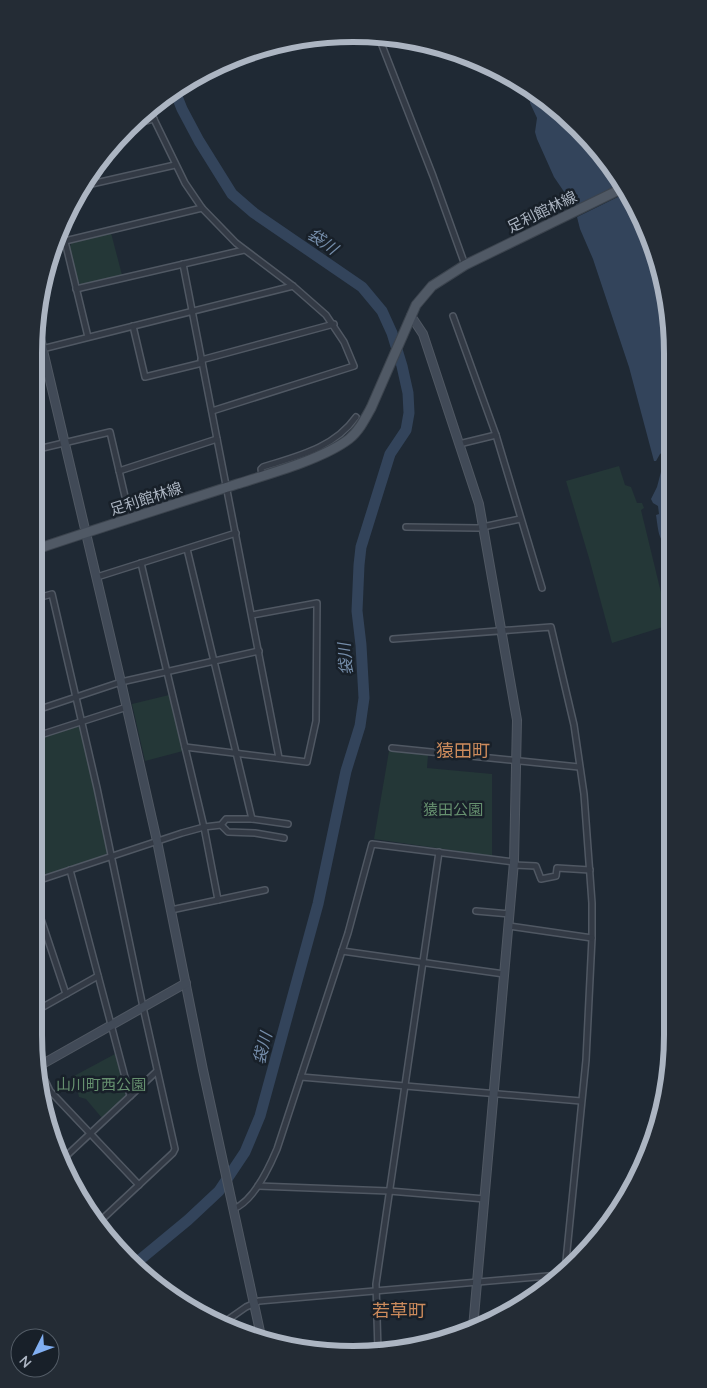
<svg xmlns="http://www.w3.org/2000/svg" width="707" height="1388" font-family="Quicksand,'Noto Sans JP',sans-serif">
<style>
.green{fill:#243737}
.water{fill:#33445b}
.pier{fill:#1f2934}
.lines{fill:none;stroke-linecap:round;stroke-linejoin:round}
.river{stroke:#33445b;stroke-width:11}
.street-casing{stroke:#505863;stroke-width:8}
.secondary-casing{stroke:#505863;stroke-width:10}
.primary-casing{stroke:#3c444e;stroke-width:11}
.street{stroke:#333a45;stroke-width:5}
.secondary{stroke:#414a57;stroke-width:8}
.primary{stroke:#505965;stroke-width:9}
.labels{text-anchor:middle;stroke-width:5;stroke-linejoin:round;paint-order:stroke}
.street-label{font-size:15px;fill:#acb5c2;stroke:#182029}
.park-label{font-size:15px;fill:#66906f;stroke:#182029}
.water-label{font-size:16px;font-style:italic;fill:#758daa;stroke:#182029}
.quarter-label{font-size:18px;fill:#cd8b5c;stroke:#182029}
.rim{fill:none;stroke:#acb5c2;stroke-width:6}
</style>
<rect width="100%" height="100%" fill="#1f2934"/>
<!-- green -->
<g class="green">
<path d="M111 233 122 275 83 285 77 282 69 248 72 242Z"/>
<path d="M619 466 625 485 631 487 637 503H642L644 508 641 510 664 605 662 610 666 626 612 643 589 558 566 481Z"/>
<path d="M169 695 183 751 145 761 132 704Z"/>
<path d="M80 725 108 851 105 856 34 879V740Z"/>
<path d="M389 751 428 755 427 768 492 774V856L374 839Z"/>
<path d="M115 1054 126 1092 125 1097 102 1118 86 1099 79 1097 74 1076Z"/>
</g>
<!-- water -->
<path class="water" d="M530 90 564 113 619 176 637 209 655 255 671 312V580L667 558 671 555 669 547C658 542 658 527 656 515L659 514 658 506 653 503 651 499 657 487 662 468 663 452 660 454 656 461H654L629 367 593 259 580 229 577 217 571 202 554 177 537 139 535 132 537 118 530 103Z"/>
<!-- pier -->
<path class="pier" d="M623 184 628 192 575 218 571 210Z"/>
<g class="lines">
<!-- river -->
<path class="river" d="M136 1263 188 1220 219 1191 245 1152 260 1116 318 904 346 771 360 726 364 698 361 645 357 611 359 565 361 547 390 454 406 430 409 413 408 393 402 366 392 333 382 311 362 287 254 213 232 194 199 141 182 109 176 94"/>
<!-- street casing -->
<g class="street-casing">
<g id="street">
<path d="M378 35 433 176 465 265"/>
<path d="M149 109 185 183 202 208 236 243 293 286 326 315 344 342 354 366 212 411"/>
<path d="M135 124 154 119"/>
<path d="M87 185 175 165"/>
<path d="M62 229 88 337"/>
<path d="M65 241 202 208"/>
<path d="M183 264 279 758"/>
<path d="M76 289 244 250"/>
<path d="M453 316 496 435 542 588"/>
<path d="M133 326 145 377 202 363"/>
<path d="M42 349 293 286"/>
<path d="M201 360 334 324"/>
<path d="M459 444 496 435"/>
<path d="M34 450 110 432 130 518"/>
<path d="M119 471 217 439"/>
<path d="M262 476 261 469 263 467C298 456 334 448 356 417"/>
<path d="M406 527 478 528 520 519"/>
<path d="M187 549 252 819"/>
<path d="M141 563 204 827 218 900"/>
<path d="M97 577 236 533"/>
<path d="M34 599 52 594 97 788 143 1007 175 1149 173 1153 97 1224"/>
<path d="M393 639 551 627 574 725 584 794 592 903V938L586 1060 565 1271"/>
<path d="M34 711 121 682 259 651"/>
<path d="M34 737 127 707"/>
<path d="M185 747 307 762 316 721 317 603 252 615"/>
<path d="M392 748 579 767"/>
<path d="M221 825 228 832 255 833 284 838"/>
<path d="M514 865 536 866 541 879 556 876 557 868 590 870"/>
<path d="M70 870 130 1096"/>
<path d="M34 882 182 833 204 827 221 825 226 819H252L288 824"/>
<path d="M34 898 66 994"/>
<path d="M171 910 265 890"/>
<path d="M476 911 510 914"/>
<path d="M509 926 592 938"/>
<path d="M342 951 504 974"/>
<path d="M34 1012 98 976"/>
<path d="M39 1068 50 1091 139 1185"/>
<path d="M301 1077 581 1101"/>
<path d="M63 1159 157 1071"/>
<path d="M258 1186 389 1191 485 1199"/>
<path d="M233 1209C253 1202 269 1168 277 1149L348 933 372 844 514 862"/>
<path d="M226 1321 246 1307 259 1301 559 1275"/>
<path d="M378 1351 376 1284 439 852"/>
<path d="M392 1351H395"/>
</g>
</g>
<!-- secondary casing -->
<g class="secondary-casing">
<g id="secondary">
<path d="M411 316 423 334 479 504 517 720 514 862 473 1328"/>
<path d="M37 325 121 682 157 841 203 1070 261 1336"/>
<path d="M39 1066 186 983"/>
</g>
</g>
<!-- primary casing -->
<g class="primary-casing">
<path id="primary" d="M34 550C102 527 169 506 237 484 269 474 323 459 349 439 359 431 365 419 371 408L416 305 432 286 465 265 625 187"/>
</g>
<!-- street -->
<use href="#street" class="street"/>
<!-- secondary -->
<use href="#secondary" class="secondary"/>
<!-- primary -->
<use href="#primary" class="primary"/>
</g>
<g class="labels">
<!-- street labels -->
<g class="street-label">
<text transform="translate(542 212) rotate(-26)" y="5">足利館林線</text>
<text transform="translate(146 499) rotate(-18)" y="5">足利館林線</text>
</g>
<!-- park labels -->
<g class="park-label">
<text x="453" y="815">猿田公園</text>
<text x="101" y="1090">山川町西公園</text>
</g>
<!-- water labels -->
<g class="water-label">
<text transform="translate(323 241) rotate(35)" y="6">袋川</text>
<text transform="translate(345 659) rotate(-95)" y="6">袋川</text>
<text transform="translate(262 1048) rotate(-75)" y="6">袋川</text>
</g>
<!-- quarter labels -->
<g class="quarter-label">
<text x="463" y="757">猿田町</text>
<text x="399" y="1317">若草町</text>
</g>
</g>
<!-- crop -->
<path d="M0 0H707V1388H0ZM353 42H353A311 311 0 0 1 664 353V1035A311 311 0 0 1 353 1346H353A311 311 0 0 1 42 1035V353A311 311 0 0 1 353 42Z" fill="#242c35" fill-rule="evenodd"/>
<path class="rim" d="M353 42H353A311 311 0 0 1 664 353V1035A311 311 0 0 1 353 1346H353A311 311 0 0 1 42 1035V353A311 311 0 0 1 353 42Z"/>
<!-- north arrow -->
<g transform="translate(35 1353) rotate(228)"><circle r="24" fill="#182029" stroke="#535c66"/>
<path d="M0-4L9 19L0 12L-9 19Z" fill="#81aff2"/>
<text y="-8" font-size="14" font-weight="bold" text-anchor="middle" fill="#acb5c2">N</text>
</g>
</svg>
